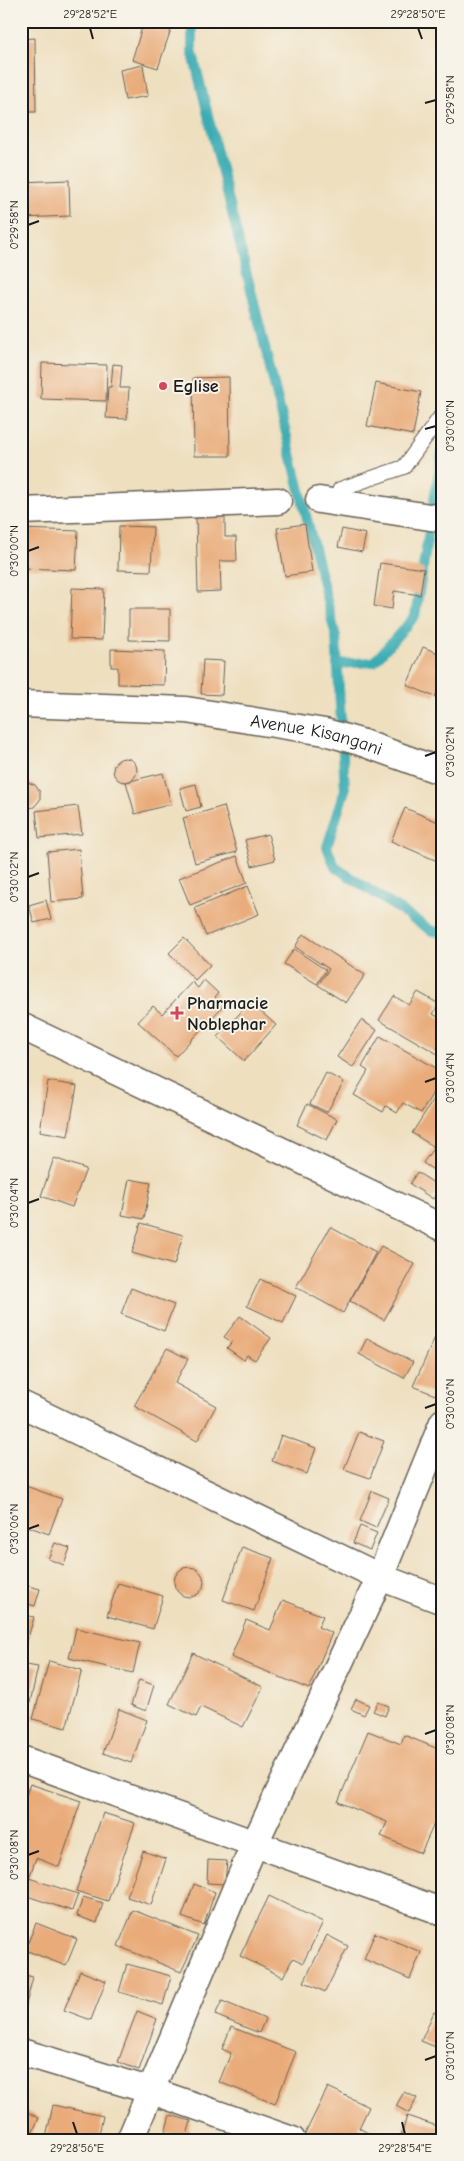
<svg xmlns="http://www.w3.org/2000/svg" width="464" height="2161" font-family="'Comic Neue',sans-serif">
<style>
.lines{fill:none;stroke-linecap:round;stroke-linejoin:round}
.stream{stroke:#3aacb3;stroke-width:10}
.building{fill:#e9ab79}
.lane-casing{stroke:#666055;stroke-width:16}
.street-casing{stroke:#666055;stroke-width:29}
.lane{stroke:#fff;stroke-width:14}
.street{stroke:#fff;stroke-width:26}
.ticks{fill:none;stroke:#1c1c1c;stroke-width:2}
.poi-dot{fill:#d1495b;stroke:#f7f3e8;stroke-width:2}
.labels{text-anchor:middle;stroke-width:4;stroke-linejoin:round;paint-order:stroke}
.poi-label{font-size:18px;font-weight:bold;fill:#1c1c1c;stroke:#f7f3e8;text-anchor:start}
.street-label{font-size:18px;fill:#1c1c1c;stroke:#f7f3e8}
.neatline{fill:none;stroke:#1c1c1c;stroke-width:2}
.ticks-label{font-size:12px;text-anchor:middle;fill:#1c1c1c}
</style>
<rect width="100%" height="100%" fill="#f7f3e8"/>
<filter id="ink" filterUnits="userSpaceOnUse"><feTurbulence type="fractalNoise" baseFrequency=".02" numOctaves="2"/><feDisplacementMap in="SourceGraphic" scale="10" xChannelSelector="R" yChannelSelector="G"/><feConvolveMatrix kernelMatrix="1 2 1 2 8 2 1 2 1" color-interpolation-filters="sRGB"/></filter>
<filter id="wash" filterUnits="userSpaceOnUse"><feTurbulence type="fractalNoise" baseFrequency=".0096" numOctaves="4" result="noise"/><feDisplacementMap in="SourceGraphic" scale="20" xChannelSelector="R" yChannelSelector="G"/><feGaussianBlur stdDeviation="1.12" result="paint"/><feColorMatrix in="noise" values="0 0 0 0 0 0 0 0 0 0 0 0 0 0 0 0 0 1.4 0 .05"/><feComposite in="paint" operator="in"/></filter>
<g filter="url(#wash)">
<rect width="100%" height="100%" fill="#eedfbf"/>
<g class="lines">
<!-- stream -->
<g class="stream">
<path d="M192 21V50L336 637 345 790 327 847 335 867 432 931 443 932"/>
<path d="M337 664 374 662 415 616 443 445"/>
</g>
</g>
<g id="blocks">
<!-- building -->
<g class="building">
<path d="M144 21 173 23 158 68 132 60Z"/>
<path d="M35 38 36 112H21V39Z"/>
<path d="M143 65 148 96 125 100 120 70Z"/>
<path d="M69 180 70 216 21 218V182Z"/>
<path d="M42 363 107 365 106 401 41 399Z"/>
<path d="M113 364 122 365 120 388H129L127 419 106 418 108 387H111Z"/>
<path d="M229 377 230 456H194L193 378Z"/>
<path d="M376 383 421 392 413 435 367 426Z"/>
<path d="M225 517V537H236L237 561H220L221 591 198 592 196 518Z"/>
<path d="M305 524 312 572 285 576 277 528Z"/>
<path d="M119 526 153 527 151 571 118 570Z"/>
<path d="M21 529 78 531 76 570 21 568Z"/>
<path d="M342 529 366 534 362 552 338 547Z"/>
<path d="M380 563 424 569 420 595 394 591 392 609 374 606Z"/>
<path d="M72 588 104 589 102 640 70 639Z"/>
<path d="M129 609H170V641L129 640Z"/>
<path d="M423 647 443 655V678L435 697 407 685Z"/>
<path d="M111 649 165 651 164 685 118 684V667H111Z"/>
<path d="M203 660 224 661 222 695 201 694Z"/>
<circle cx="125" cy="770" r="12"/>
<path d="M163 773 171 804 135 814 126 782Z"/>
<path d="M27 782 35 785 40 792V800L34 807 25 809 21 807V784Z"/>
<path d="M196 784 201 807 186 811 180 788Z"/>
<path d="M78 806 82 834 39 838 36 811Z"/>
<path d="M224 806 237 852 195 863 183 818Z"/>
<path d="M405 808 443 824 442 863 391 841Z"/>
<path d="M268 834 275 860 252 866 245 840Z"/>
<path d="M79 849 83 899 51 902 47 852Z"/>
<path d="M237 856 247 883 190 905 179 878Z"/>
<path d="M248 886 259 914 206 936 195 908Z"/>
<path d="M46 900 51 919 34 923 29 905Z"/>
<path d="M303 934 365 975 346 1003 318 985 329 969 295 947Z"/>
<path d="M184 938 210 965 195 980 169 953Z"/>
<path d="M294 949 326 970 317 984 284 964Z"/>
<path d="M204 980 218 993 215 997 224 1005 176 1056 138 1022 153 1006 162 1014 192 982 198 988Z"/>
<path d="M418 992 439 1004 433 1014 443 1020V1039L437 1049 443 1041V1057L379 1020 394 996 409 1005Z"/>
<path d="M250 1002 276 1025 244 1061 218 1037Z"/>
<path d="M361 1020 377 1030 353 1067 337 1057Z"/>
<path d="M380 1036 443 1072V1076L421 1113 403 1103 397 1113 386 1106 383 1112 354 1095 368 1071 362 1067Z"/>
<path d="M326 1073 344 1082 327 1112 310 1104Z"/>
<path d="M48 1081 77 1086 68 1136 40 1131Z"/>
<path d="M441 1088 443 1090V1173L441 1175 423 1163 434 1147 412 1133Z"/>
<path d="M307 1104 337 1119 327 1140 297 1125Z"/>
<path d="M54 1158 86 1169 72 1207 41 1196Z"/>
<path d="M417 1172 440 1187 433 1199 410 1184Z"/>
<path d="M129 1179 151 1183 144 1219 122 1215Z"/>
<path d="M141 1223 183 1235 174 1265 132 1253Z"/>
<path d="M330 1227 376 1252 343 1313 296 1287Z"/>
<path d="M381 1246 415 1264 384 1320 350 1301Z"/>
<path d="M260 1279 296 1296 283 1323 247 1306Z"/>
<path d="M131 1288 174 1305 164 1331 121 1314Z"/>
<path d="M240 1316 271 1338 255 1360 247 1355 244 1360 227 1348 232 1342 224 1337Z"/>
<path d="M436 1335 443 1338V1378L435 1395 413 1386Z"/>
<path d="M367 1338 413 1362 404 1378 359 1354Z"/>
<path d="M167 1348 188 1359 175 1383 216 1406 197 1441 134 1406Z"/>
<path d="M359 1432 384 1441 370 1478 344 1469Z"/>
<path d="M281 1435 316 1448 307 1474 272 1461Z"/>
<path d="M26 1486 62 1499 49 1534 21 1524V1500Z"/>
<path d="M372 1491 389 1498 376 1528 360 1521Z"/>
<path d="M360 1526 377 1533 370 1550 353 1543Z"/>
<path d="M55 1543 70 1548 64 1565 48 1559Z"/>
<path d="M242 1547 273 1558 254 1611 223 1600Z"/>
<circle cx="189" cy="1582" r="15"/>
<path d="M118 1583 163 1596 153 1629 107 1616Z"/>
<path d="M21 1584 40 1589 35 1606 21 1602Z"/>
<path d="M283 1600 323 1616 318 1627 332 1633 309 1689 231 1657 246 1620 270 1630Z"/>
<path d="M21 1614 34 1617 26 1645 21 1644Z"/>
<path d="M76 1628 140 1643 133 1673 69 1658Z"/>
<path d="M193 1653 263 1687 243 1727 201 1707 196 1717 169 1704Z"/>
<path d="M49 1661 82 1670 66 1728 33 1719Z"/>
<path d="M21 1664 38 1667 30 1703 21 1701Z"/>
<path d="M139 1680 154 1685 146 1711 131 1705Z"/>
<path d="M356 1699 369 1705 364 1715 351 1709Z"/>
<path d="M378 1702 389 1706 385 1716 373 1711Z"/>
<path d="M119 1709 147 1720 131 1763 103 1753Z"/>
<path d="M368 1731 401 1744 404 1735 443 1751V1827L434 1824 421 1853 381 1836 387 1822 338 1802Z"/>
<path d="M30 1784 81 1801 59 1867 36 1858 29 1878 78 1894 72 1911 21 1894V1809Z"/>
<path d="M103 1813 135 1823 108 1901 76 1891Z"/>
<path d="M143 1851 166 1859 151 1905 127 1897Z"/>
<path d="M208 1860 227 1861 225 1884 207 1883Z"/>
<path d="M194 1884 215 1892 204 1925 182 1917Z"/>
<path d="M269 1896 323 1922 303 1963 293 1958 283 1977 240 1956Z"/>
<path d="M83 1897 103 1903 97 1923 77 1916Z"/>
<path d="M133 1910 198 1936 181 1972 118 1946Z"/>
<path d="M36 1923 77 1939 66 1966 25 1950Z"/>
<path d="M375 1933 421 1952 410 1979 364 1959Z"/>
<path d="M327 1935 348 1946 325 1992 304 1982Z"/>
<path d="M127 1964 171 1976 163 2005 119 1992Z"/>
<path d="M80 1971 106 1981 91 2020 64 2010Z"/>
<path d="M21 1974 33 1977 23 2016 21 2015Z"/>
<path d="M222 2001 265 2019 259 2033 215 2015Z"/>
<path d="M137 2011 157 2019 139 2070 118 2062Z"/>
<path d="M434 2012 443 2016V2050L421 2041Z"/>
<path d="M231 2027 296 2052 275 2104 219 2082 231 2053 222 2049Z"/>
<path d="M328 2087 369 2107 359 2128 373 2136 371 2140H313L304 2136Z"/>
<path d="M404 2092 417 2098 409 2113 396 2106Z"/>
<path d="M53 2105 103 2116 98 2140 46 2138Z"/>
<path d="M21 2109 39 2118 29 2140H21Z"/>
<path d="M170 2115 191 2121 186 2139 165 2133Z"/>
<path d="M407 2116 443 2128V2140H400Z"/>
</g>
</g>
</g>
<g filter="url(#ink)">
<use href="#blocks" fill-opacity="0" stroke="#666055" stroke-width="1"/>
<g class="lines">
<!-- lane casing -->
<g class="lane-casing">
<path id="lane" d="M335 503 340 489 404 467 443 413"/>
</g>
<!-- street casing -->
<g class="street-casing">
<g id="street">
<path d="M319 500 443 519"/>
<path d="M21 511 278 501"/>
<path id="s1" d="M21 704 186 710 325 732 360 742 443 772"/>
<path d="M21 1026 443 1228"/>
<path d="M21 1404 380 1577 443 1601"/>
<path d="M21 1759 443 1912"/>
<path d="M21 2052 152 2091 292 2140"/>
<path d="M130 2140 254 1845 380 1577 443 1422"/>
</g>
</g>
<!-- lane -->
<use href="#lane" class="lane"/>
<!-- street -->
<use href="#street" class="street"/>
</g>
</g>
<!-- ticks -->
<path class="ticks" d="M90 28 93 39M418 28 422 39M425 103 436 100M28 225 39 221M425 429 436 426M28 551 39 547M425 756 436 752M28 877 39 873M425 1082 436 1078M28 1203 39 1199M425 1408 436 1404M28 1529 39 1525M425 1734 436 1730M28 1855 39 1851M425 2060 436 2056M73 2122 77 2134M402 2122 405 2134"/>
<!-- markers -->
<g class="poi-dot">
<circle cx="163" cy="386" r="5"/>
<path d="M174.5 1005.5h5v5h5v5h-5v5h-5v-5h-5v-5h5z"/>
</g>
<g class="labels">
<!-- poi labels -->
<g class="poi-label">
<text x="173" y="392">Eglise</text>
<text x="187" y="1009">Pharmacie<tspan x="187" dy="21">Noblephar</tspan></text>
</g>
<!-- street labels -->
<g class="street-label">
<text dy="6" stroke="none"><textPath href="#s1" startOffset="298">Avenue Kisangani</textPath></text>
</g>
</g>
<!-- margin -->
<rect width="464" height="2161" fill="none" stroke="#f7f3e8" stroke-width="55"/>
<rect x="28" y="28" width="408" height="2106" class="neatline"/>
<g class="ticks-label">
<text x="90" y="18">29°28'52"E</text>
<text x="418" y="18">29°28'50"E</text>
<text transform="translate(450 100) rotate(-90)" y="4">0°29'58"N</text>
<text transform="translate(14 225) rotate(-90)" y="4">0°29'58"N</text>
<text transform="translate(450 426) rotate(-90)" y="4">0°30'00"N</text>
<text transform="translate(14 551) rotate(-90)" y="4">0°30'00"N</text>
<text transform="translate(450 752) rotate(-90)" y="4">0°30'02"N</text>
<text transform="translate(14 877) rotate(-90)" y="4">0°30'02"N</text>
<text transform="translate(450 1078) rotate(-90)" y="4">0°30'04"N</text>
<text transform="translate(14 1203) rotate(-90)" y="4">0°30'04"N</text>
<text transform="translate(450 1404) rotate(-90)" y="4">0°30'06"N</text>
<text transform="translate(14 1529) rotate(-90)" y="4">0°30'06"N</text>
<text transform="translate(450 1730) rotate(-90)" y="4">0°30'08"N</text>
<text transform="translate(14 1855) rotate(-90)" y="4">0°30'08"N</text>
<text transform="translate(450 2056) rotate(-90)" y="4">0°30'10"N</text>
<text x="77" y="2152">29°28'56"E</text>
<text x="405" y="2152">29°28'54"E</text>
</g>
</svg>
